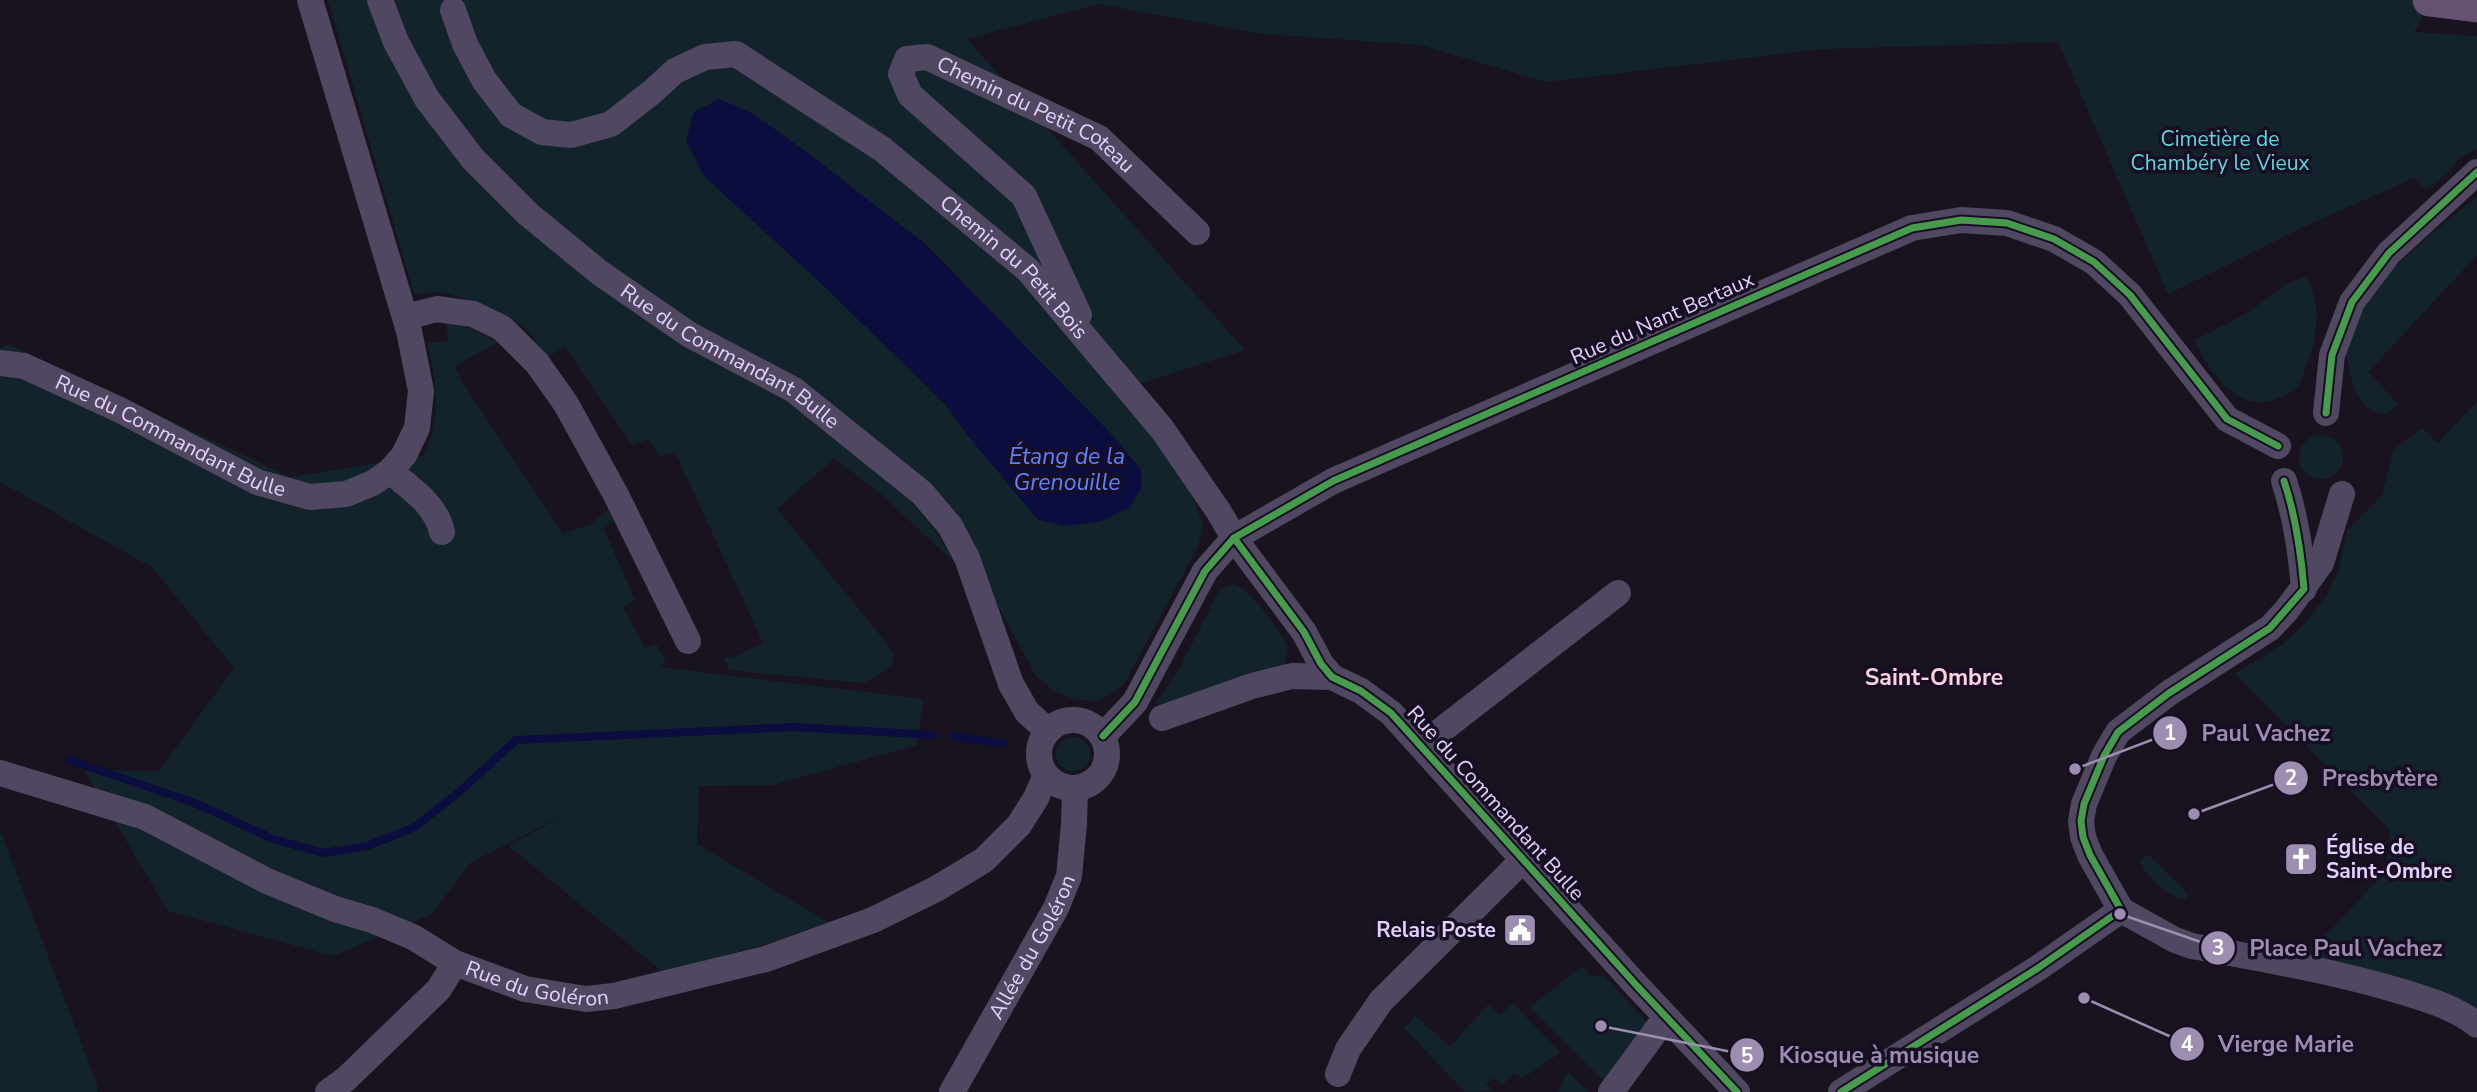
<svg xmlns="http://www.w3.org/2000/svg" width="2477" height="1092" font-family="'Nunito Sans',sans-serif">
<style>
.green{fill:#12232c;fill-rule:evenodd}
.water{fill:#0a0d3e}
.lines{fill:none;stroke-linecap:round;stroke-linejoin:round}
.stream{stroke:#0a0d3e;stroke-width:8}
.minor{stroke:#504760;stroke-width:26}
.major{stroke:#675171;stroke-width:33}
.cycleway-casing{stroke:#180e24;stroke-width:11}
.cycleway{stroke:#469c4c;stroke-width:7}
.labels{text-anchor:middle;stroke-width:7;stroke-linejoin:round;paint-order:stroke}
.street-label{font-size:21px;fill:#e4d0ff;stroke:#180e24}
.park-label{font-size:21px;fill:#5bd8e1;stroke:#180e24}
.poi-label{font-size:21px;font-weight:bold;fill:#e4d0ff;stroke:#180e24;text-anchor:start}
.water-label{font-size:23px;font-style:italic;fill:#5e82ff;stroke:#180e24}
.neighbourhood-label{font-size:23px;font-weight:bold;fill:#ffd2e1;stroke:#180e24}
.leader{fill:none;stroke:#9d8eb1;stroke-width:2.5}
.callout-dot{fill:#9d8eb1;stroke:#180e24;stroke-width:2.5}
.mark-label{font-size:21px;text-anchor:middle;font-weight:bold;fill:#fff}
.callout-label{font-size:23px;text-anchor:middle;font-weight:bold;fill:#9d8eb1;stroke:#180e24;stroke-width:7;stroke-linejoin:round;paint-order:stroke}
</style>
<rect width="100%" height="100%" fill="#19131f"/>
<!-- green -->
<g class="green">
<path d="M328 0H2433L2414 32 2477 36V149L2460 157 2446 175 2426 189 2414 178 2310 224 2168 294 2058 42 1823 49 1546 82 1420 45 1263 34 1098 4 967 39 1245 350 1120 390 1158 439 1195 502 1203 526 1198 547 1124 684 1111 694 1096 701 1077 700 1054 691 1036 676 997 604 965 532 808 412C862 458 922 499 955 563L879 492 834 458 777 509 884 640 893 653V664L875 678 863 683 729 670 724 658 736 656 763 643 675 452 660 456 648 439 632 445 565 347 547 357 527 330 510 317 473 301 440 292 414 294ZM752 113 809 154 925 244 1113 436 1141 470 969 437 945 404 828 290Z"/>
<path d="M2477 197V255L2368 372 2399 405 2389 412 2382 414 2371 411 2362 402 2354 388 2345 352 2349 332 2373 287 2429 236Z"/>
<path d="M2306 277C2327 310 2313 353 2298 387 2288 394 2276 401 2263 402 2230 405 2205 365 2195 340L2249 312 2290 282Z"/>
<path d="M446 323 464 326 499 342 455 366 462 382 563 534 592 524 609 509 614 521 603 527 635 600 623 607 645 648 656 644 666 661 659 667 923 699 917 745 773 785 699 786 697 844 828 922 767 944 663 972 509 846 566 814 470 863 432 914 333 956 168 911 84 770 159 771 234 668 153 568 0 482V348L8 344 290 477 423 456C442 416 437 385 427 343L448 341Z"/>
<path d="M2477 401V1023L2286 965 2332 929 2386 871 2390 830 2235 674 2282 645 2304 624 2326 597 2338 572 2347 531 2382 495 2393 450 2422 428 2438 443Z"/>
<circle cx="2321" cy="457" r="22"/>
<path d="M1234 584C1250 587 1276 628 1286 642L1288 650 1283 668 1173 702 1155 704 1179 669 1218 593 1223 588Z"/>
<circle cx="1073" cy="754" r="17"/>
<path d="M0 830 98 1087 97 1092H0Z"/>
<path d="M2148 854 2183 888 2187 894 2186 899C2171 899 2142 875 2141 860Z"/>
<path d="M1582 966 1589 975 1604 976 1650 1026 1609 1086 1530 1007Z"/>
<path d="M1513 1003 1560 1053 1523 1078 1514 1073 1502 1085 1493 1078 1486 1084 1493 1091 1465 1092 1404 1028 1415 1016 1450 1046 1488 1005 1500 1015Z"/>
<path d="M1568 1071V1072L1589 1092H1558Z"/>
</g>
<!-- water -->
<path class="water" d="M719 99 752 113 809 154 925 244 1113 436 1141 470V489L1130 507 1102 521 1066 526 1038 520 969 437 945 404 828 290 704 176 686 140 694 112Z"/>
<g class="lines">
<!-- stream -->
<g class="stream">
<path d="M953 736 1004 744"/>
<path d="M69 760 195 803 273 839 324 853 367 846 413 828 458 793 516 740 794 727 934 735"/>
</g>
<!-- minor -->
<g class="minor">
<path id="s1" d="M380 0 396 42 427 99 473 159 528 214 600 273 690 335 794 390 922 493 950 526 967 558 1011 684 1027 712 1048 731"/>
<path id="s2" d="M453 10 465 44 484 80 511 115 542 132 571 135 611 124 652 92 675 71 705 57 736 54 882 149 1028 270 1162 429 1219 512 1234 538 1304 632 1321 664 1332 677 1361 691 1391 713 1637 986 1737 1092"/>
<path id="s3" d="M1079 315 1024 196 910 95 901 74 907 59 927 57 1099 138 1197 232"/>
<path d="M406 317 437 309 473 314 502 328 537 363 566 404 616 495 688 641"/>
<path id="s4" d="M0 363 24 366 120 410 257 482 310 497 346 494 373 483 390 471 404 455 417 428 421 391 409 331 310 0"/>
<path d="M2326 413 2332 355 2352 302 2389 253 2477 172"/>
<path d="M390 471C411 489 436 504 442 532"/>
<path d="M2284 481C2296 517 2301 552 2304 589"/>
<path d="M1162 718 1252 686 1292 676 1332 677"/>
<circle cx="1073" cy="754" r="34"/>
<path d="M1103 736 1135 702 1205 571 1234 538 1333 481 1912 228 1961 220 2007 223 2054 239 2094 262 2130 295 2227 419 2278 446"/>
<path d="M1421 746 1618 593"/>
<path id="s5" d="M0 773 145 817 267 881 335 909 372 920 413 937 455 963 525 989 586 999 614 996 766 959 873 920 936 889 984 860 1019 825 1036 798 1046 775"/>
<path d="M2121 910 2090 855 2083 837 2081 821 2084 804 2104 756 2118 732 2169 693 2270 628 2286 611 2321 563 2342 494"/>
<path d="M2121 910 2175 940 2192 946C2263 959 2334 971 2403 992 2429 1000 2456 1008 2477 1025"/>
<path d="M1338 1074 1348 1049 1381 1001 1524 859"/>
<path d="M328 1092 346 1079 439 989 455 963"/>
<path id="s6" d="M952 1092 1056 908 1069 876 1074 824 1075 788"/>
<path d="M1611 1092 1666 1017"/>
<path d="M1841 1092 2038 968 2121 910"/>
</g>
<!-- major -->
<path class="major" d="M2429 0 2477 6"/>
<!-- cycleway casing -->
<g class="cycleway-casing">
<g id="cycleway">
<path d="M2326 413 2332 355 2352 302 2389 253 2477 172"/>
<path d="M1234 538 1304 632 1321 664 1332 677 1361 691 1391 713 1637 986 1737 1092"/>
<path d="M1103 736 1135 702 1205 571 1234 538 1333 481 1912 228 1961 220 2007 223 2054 239 2094 262 2130 295 2227 419 2278 446"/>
<path d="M1841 1092 2038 968 2121 910 2090 855 2083 837 2081 821 2084 804 2104 756 2118 732 2169 693 2270 628 2304 589C2301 552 2296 517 2284 481"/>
</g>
</g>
<!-- cycleway -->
<use href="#cycleway" class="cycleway"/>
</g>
<!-- icons -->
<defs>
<g id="church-square" transform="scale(1.75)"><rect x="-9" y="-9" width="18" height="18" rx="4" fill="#9d8eb1" stroke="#180e24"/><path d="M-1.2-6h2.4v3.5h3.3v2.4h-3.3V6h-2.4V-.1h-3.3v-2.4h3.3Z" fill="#fff"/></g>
<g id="civic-square" transform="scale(1.75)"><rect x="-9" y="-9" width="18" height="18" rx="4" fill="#9d8eb1" stroke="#180e24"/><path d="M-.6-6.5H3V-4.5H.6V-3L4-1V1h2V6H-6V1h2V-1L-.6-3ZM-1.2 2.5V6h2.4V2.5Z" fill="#fff"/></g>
</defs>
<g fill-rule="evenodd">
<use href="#church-square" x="2301" y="859"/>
<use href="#civic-square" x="1520" y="930"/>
</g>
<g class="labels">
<!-- street labels -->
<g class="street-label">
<text dy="7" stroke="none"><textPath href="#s3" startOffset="466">Chemin du Petit Coteau</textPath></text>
<text dy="7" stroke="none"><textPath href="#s2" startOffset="726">Chemin du Petit Bois</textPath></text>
<text transform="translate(1662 318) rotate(-24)" y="7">Rue du Nant Bertaux</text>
<text dy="7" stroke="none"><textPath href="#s1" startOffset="511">Rue du Commandant Bulle</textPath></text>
<text dy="7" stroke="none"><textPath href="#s4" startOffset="187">Rue du Commandant Bulle</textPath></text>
<text transform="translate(1496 803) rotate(48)" y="7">Rue du Commandant Bulle</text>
<text dy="7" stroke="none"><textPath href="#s6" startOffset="166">Allée du Goléron</textPath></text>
<text dy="7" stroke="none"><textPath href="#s5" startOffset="581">Rue du Goléron</textPath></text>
</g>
<!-- park labels -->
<g class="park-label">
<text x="2220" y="146">Cimetière de<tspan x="2220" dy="24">Chambéry le Vieux</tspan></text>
</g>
<!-- poi labels -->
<g class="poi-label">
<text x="2326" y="854">Église de<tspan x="2326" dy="24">Saint-Ombre</tspan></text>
<text x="1496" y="937" text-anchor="end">Relais Poste</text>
</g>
<!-- water labels -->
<g class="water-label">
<text x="1067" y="464">Étang de la<tspan x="1067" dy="26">Grenouille</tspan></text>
</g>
<!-- neighbourhood labels -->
<g class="neighbourhood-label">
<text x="1934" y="685">Saint-Ombre</text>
</g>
</g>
<!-- callouts -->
<path class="leader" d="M2075 769L2170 733M2194 814L2291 778M2120 914L2218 948M2084 998L2187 1044M1601 1026L1747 1055"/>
<g class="callout-dot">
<circle cx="2075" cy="769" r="7"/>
<circle cx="2194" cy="814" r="7"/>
<circle cx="2120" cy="914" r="7"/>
<circle cx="2084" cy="998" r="7"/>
<circle cx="1601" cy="1026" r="7"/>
<circle cx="2170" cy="733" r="18"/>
<circle cx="2291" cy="778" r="18"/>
<circle cx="2218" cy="948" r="18"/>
<circle cx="2187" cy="1044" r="18"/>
<circle cx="1747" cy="1055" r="18"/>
</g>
<g class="mark-label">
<text x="2170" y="740">1</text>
<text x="2291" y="785">2</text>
<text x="2218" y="955">3</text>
<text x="2187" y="1051">4</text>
<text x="1747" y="1063">5</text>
</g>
<g class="callout-label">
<text x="2266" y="741">Paul Vachez</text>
<text x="2380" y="786">Presbytère</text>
<text x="2346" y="956">Place Paul Vachez</text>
<text x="2286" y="1052">Vierge Marie</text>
<text x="1879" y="1063">Kiosque à musique</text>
</g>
</svg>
